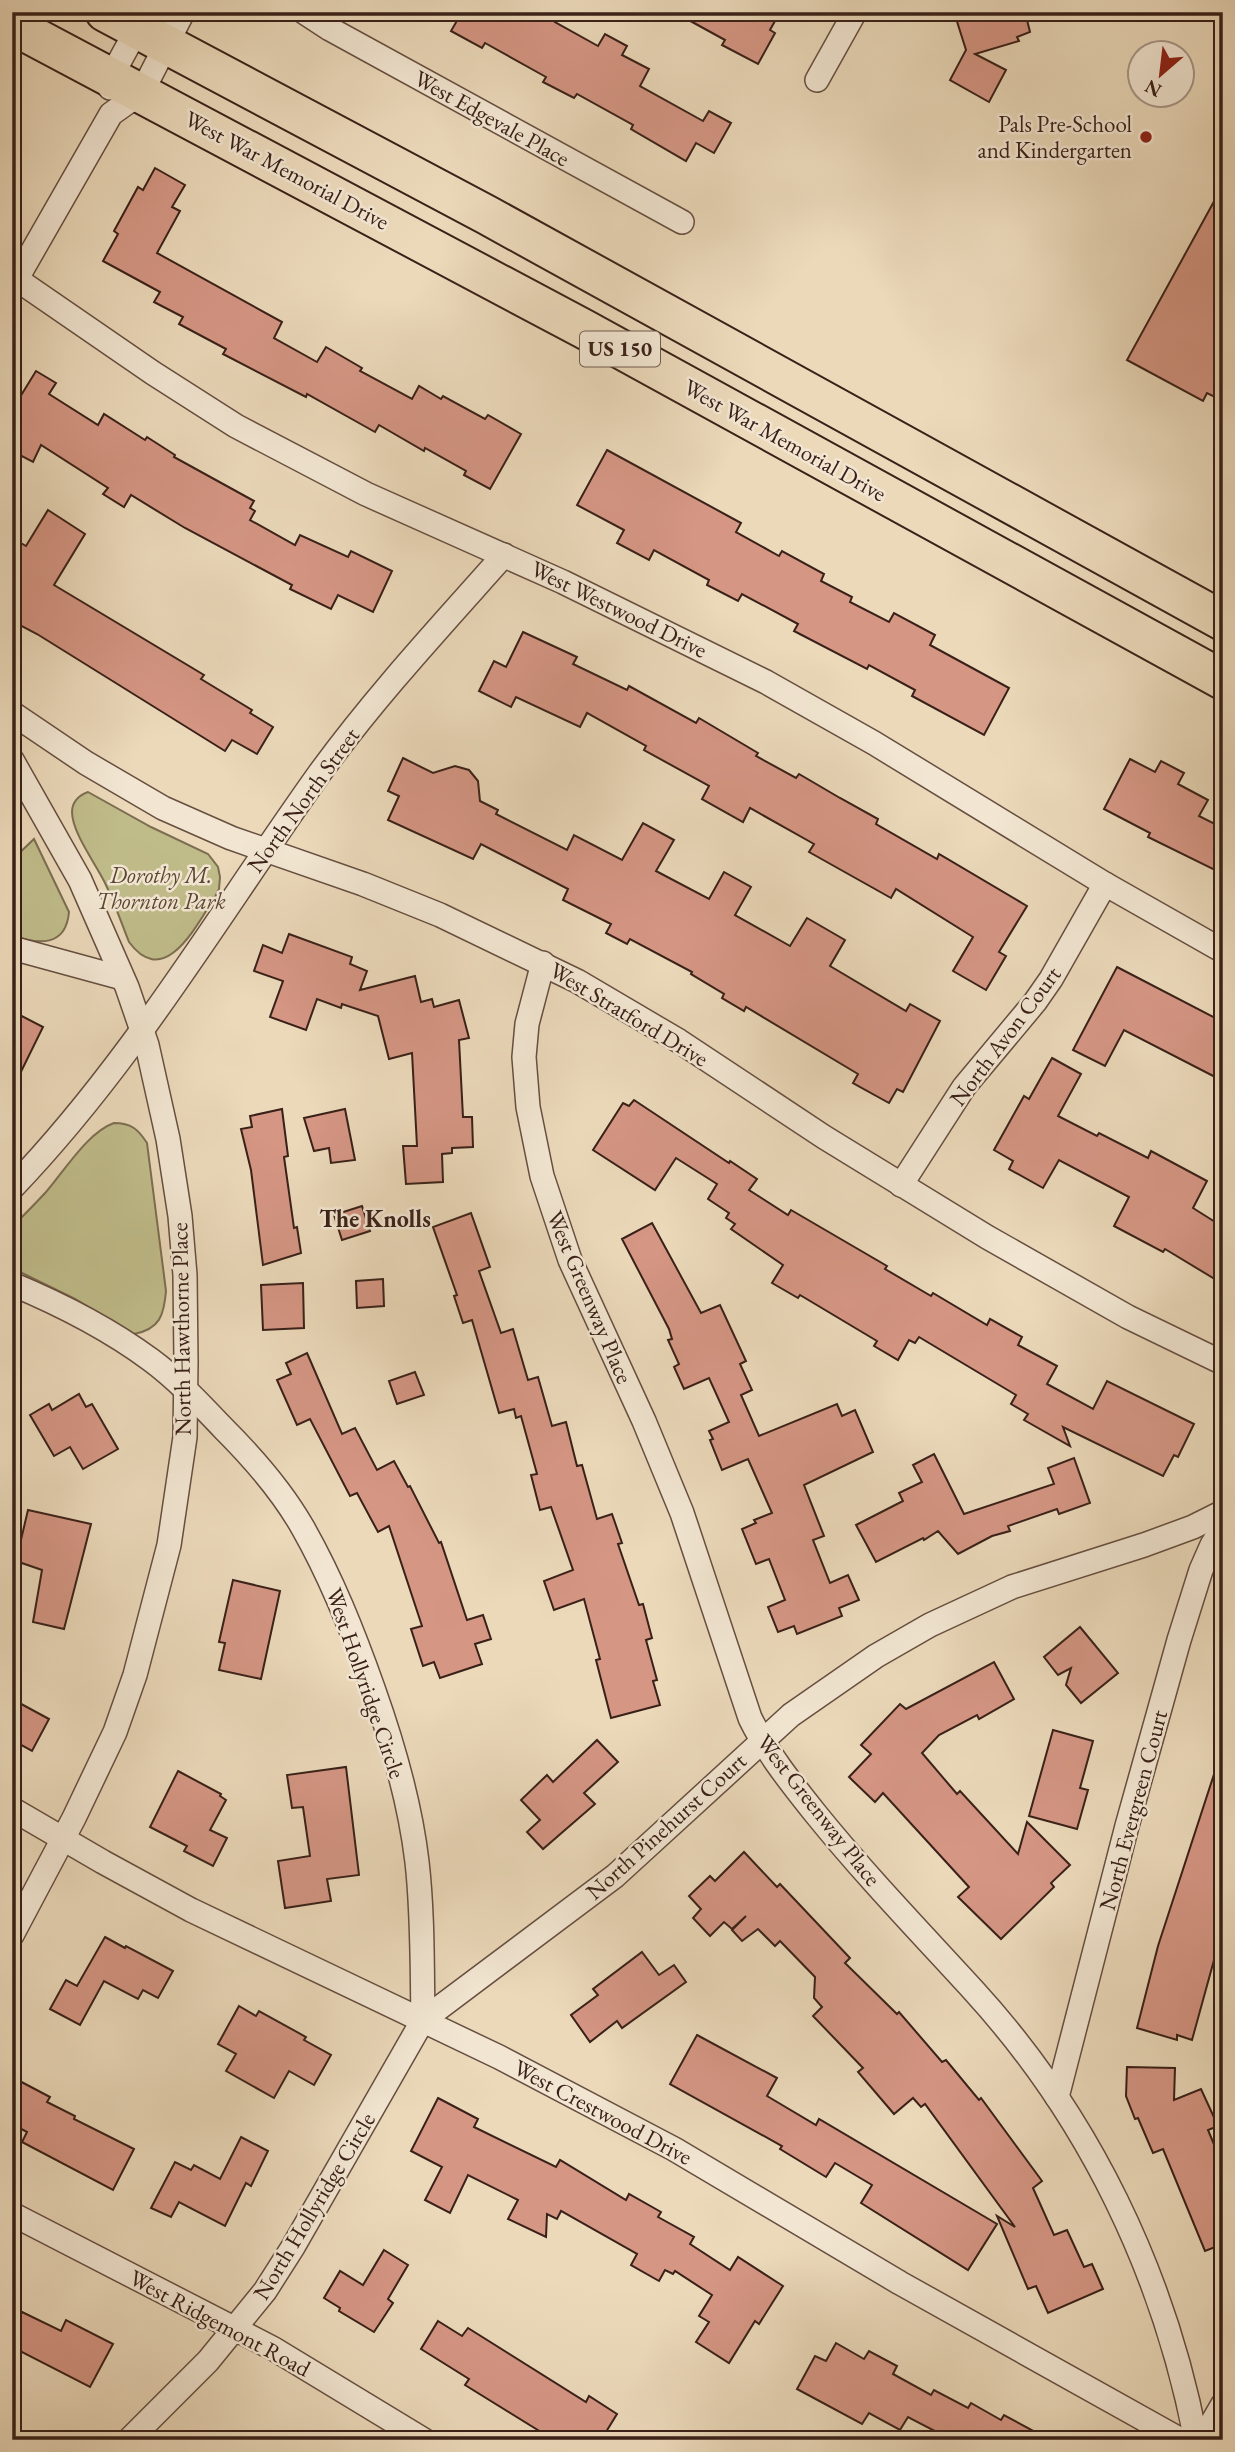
<svg xmlns="http://www.w3.org/2000/svg" width="1235" height="2452" font-family="'EB Garamond',serif">
<style>
.green{fill:#c0bc8a;stroke:#7c6e51;stroke-width:2}
.building{fill:#d59684;stroke:#392018;stroke-width:2}
.lines{fill:none;stroke-linecap:round;stroke-linejoin:round}
.street-casing{stroke:#664e40;stroke-width:26}
.highway-casing{stroke:#392018;stroke-width:42}
.street{stroke:#f2e6d2;stroke-width:23}
.highway{stroke:#ebd9ba;stroke-width:38}
.poi-dot{fill:#8f2418;stroke:#f2e6d2;stroke-width:2.5}
.labels{text-anchor:middle;stroke-width:5;stroke-linejoin:round;paint-order:stroke}
.shield{fill:#f2e6d2;stroke:#705b50;stroke-width:2}
.shield-label{font-size:21px;font-weight:bold;fill:#392018}
.street-label{font-size:23px;fill:#392018;stroke:#f2e6d2}
.poi-label{font-size:23px;fill:#392018;stroke:#f2e6d2;text-anchor:end}
.park-label{font-size:23px;font-style:italic;fill:#5b4734;stroke:#f2e6d2}
.neighbourhood-label{font-size:24px;font-weight:bold;fill:#392018;stroke:#f2e6d2}
</style>
<rect width="100%" height="100%" fill="#ebd9ba"/>
<filter id="stains"><feTurbulence type="fractalNoise" baseFrequency=".00286" numOctaves="4"/><feColorMatrix values="0 0 0 0 .2 0 0 0 0 .09 0 0 0 0 .02 0 0 0 .5 -.17"/></filter>
<radialGradient id="worn" r=".72"><stop offset=".6" stop-color="#630" stop-opacity="0"/><stop offset="1" stop-color="#630" stop-opacity=".3"/></radialGradient>
<!-- green -->
<g class="green">
<path d="M88 792 151 827 208 854 218 867 220 877 219 889 215 897C197 924 165 991 129 942 121 922 114 901 104 881 95 863 72 832 72 812 72 802 79 795 88 792Z"/>
<path d="M34 839 69 912C66 947 38 945 12 935V860Z"/>
<path d="M114 1123C131 1123 138 1129 147 1143L166 1291C164 1315 160 1329 134 1334L75 1299 12 1268V1227C24 1215 35 1204 46 1192 65 1170 88 1132 114 1123Z"/>
</g>
<!-- building -->
<g class="building">
<path d="M462 12H560L555 22 598 46 605 34 627 46 622 55 649 69 640 86 703 121 709 111 731 123 714 153 696 143 686 161 631 129 633 125 577 94 574 98 543 82 546 77 485 43 482 48 451 31Z"/>
<path d="M674 12H780L770 30 775 33 758 64 722 45 725 40Z"/>
<path d="M954 12H1025L1030 32 1017 37 1019 41 975 54 1006 70 989 102 950 80 966 50Z"/>
<path d="M155 168 185 185 172 207 180 211 157 253 282 322 274 338 317 362 326 347 362 368 360 371 412 399 419 386 441 399 443 396 485 419 488 415 521 434 490 489 464 475 466 471 425 448 424 451 379 425 375 432 307 394 306 397 223 354 226 349 179 324 183 317 154 302 160 292 103 261 118 234 114 231 138 187 143 190Z"/>
<path d="M1223 185V401L1207 393 1203 401 1127 360Z"/>
<path d="M36 371 56 383 49 394 98 425 104 414 145 440 147 437 175 455 174 457 254 501 250 508 255 511 250 520 295 545 300 535 348 557 351 551 392 571 373 612 338 595 331 609 290 589 292 585 185 528 131 495 124 507 103 494 108 488 41 445 33 462 12 451V410Z"/>
<path d="M607 450 741 523 736 532 779 556 782 551 824 574 821 581 852 597 850 602 889 622 894 613 935 635 930 645 1009 688 984 735 912 696 915 690 869 665 867 669 794 631 798 624 742 594 738 601 707 585 709 580 654 550 649 560 617 543 624 530 577 505Z"/>
<path d="M48 510 85 534 54 585 204 675 201 679 252 710 250 713 273 727 257 754 232 740 225 751 37 634 12 621V538L26 546Z"/>
<path d="M523 632 577 657 573 664 627 690 629 686 696 723 699 718 758 753 756 756 796 778 799 774 840 798 878 819 876 824 937 859 939 854 1027 906 999 952 1006 956 986 990 953 971 973 937 896 889 891 898 809 852 814 844 750 808 743 822 702 799 709 786 644 750 646 746 587 713 580 727 516 697 511 707 479 691 494 661 506 667Z"/>
<path d="M403 758 433 773 455 766 469 770 478 781 480 801 498 810 496 814 567 850 574 835 622 860 643 823 674 840 656 871 709 899 724 872 751 887 735 915 790 946 807 918 845 940 830 966 906 1011 910 1004 940 1021 903 1092 897 1089 889 1103 853 1083 858 1074 746 1007 744 1011 722 998 724 994 691 974 692 972 630 939 627 944 606 933 611 924 563 900 568 889 481 844 473 859 388 820 399 796 388 791Z"/>
<path d="M1130 759 1155 772 1161 761 1184 773 1178 784 1208 800 1199 816 1223 828V874L1148 837 1150 833 1104 809Z"/>
<path d="M289 934 352 957 350 964 367 971 360 990 415 976 421 1002 432 999 434 1007 459 1000 469 1038 459 1040 463 1117H472L473 1147 452 1148V1153L442 1154 443 1182 406 1184 403 1146H417L412 1053 389 1059 378 1016 342 1004 341 1008 317 999 306 1030 270 1017 283 981 254 971 263 945 282 953Z"/>
<path d="M1117 967 1223 1022V1081L1124 1030 1105 1066 1073 1050Z"/>
<path d="M12 1011 43 1027 12 1090Z"/>
<path d="M1052 1058 1081 1074 1058 1116 1097 1136 1099 1133 1148 1158 1151 1151 1207 1181 1193 1208 1223 1227V1284L1165 1249 1163 1252 1114 1226 1129 1197 1059 1160 1043 1188 1009 1169 1013 1161 994 1150 1024 1096 1029 1099Z"/>
<path d="M634 1100 729 1163 730 1161 757 1179 749 1190 788 1215 791 1210 887 1266 885 1269 931 1296 933 1293 987 1325 990 1319 1022 1337 1018 1345 1057 1366 1047 1384 1093 1409 1107 1381 1194 1424 1178 1457 1174 1455 1163 1476 1063 1427 1070 1446 1024 1420 1028 1414 1011 1404 1016 1395 919 1337 915 1343 909 1340 898 1360 874 1346 877 1341 800 1295 798 1298 772 1283 783 1265 731 1229 735 1224 726 1218 729 1213 708 1199 717 1184 676 1158 655 1190 593 1150 623 1103 629 1106Z"/>
<path d="M282 1109 288 1156 284 1157 294 1228 297 1227 301 1253 263 1265 251 1170 241 1129 252 1127 250 1116Z"/>
<path d="M345 1109 355 1160 331 1163 329 1148 314 1151 304 1118Z"/>
<path d="M362 1206 370 1231 342 1240 334 1215Z"/>
<path d="M471 1213 490 1267 479 1271 501 1333 513 1329 528 1380 538 1377 552 1426 566 1422 577 1466 582 1465 597 1519 612 1514 622 1543 618 1544 639 1605 643 1604 652 1638 646 1640 657 1680 653 1681 660 1705 611 1718 596 1660 600 1659 584 1599 554 1610 544 1581 573 1570 551 1507 540 1510 531 1475 537 1474 521 1416 516 1418 514 1409 499 1413 472 1320 463 1323 454 1296 457 1295 433 1227Z"/>
<path d="M652 1223 701 1313 720 1305 746 1361 740 1364 752 1390 741 1395 759 1436 837 1404 842 1416 855 1410 873 1452 804 1485 824 1536 813 1540 830 1583 848 1575 859 1600 839 1608 842 1616 797 1634 794 1626 778 1632 768 1607 785 1600 769 1559 756 1564 742 1529 756 1523 754 1520 772 1513 748 1459 722 1470 710 1440 713 1439 709 1431 729 1422 709 1378 684 1389 674 1367 679 1364 668 1340 672 1339 669 1329 622 1239Z"/>
<path d="M383 1279 384 1306 357 1308 356 1281Z"/>
<path d="M303 1283 304 1328 263 1330 261 1285Z"/>
<path d="M307 1353 342 1434 355 1428 377 1470 394 1461 408 1487 410 1486 439 1543 441 1542 467 1620 483 1615 491 1639 475 1644 482 1664 440 1678 434 1662 423 1666 411 1629 422 1626 389 1526 378 1532 357 1493 350 1496 310 1419 297 1425 277 1380 291 1374 286 1363Z"/>
<path d="M415 1372 424 1395 397 1404 389 1381Z"/>
<path d="M79 1394 86 1407 92 1404 118 1449 83 1469 70 1447 54 1456 30 1415 49 1404 52 1410Z"/>
<path d="M934 1454 964 1514 1054 1484 1048 1468 1074 1458 1090 1503 1059 1514 1057 1509 1008 1526 1010 1531 992 1536 958 1554 938 1531 924 1540 923 1538 876 1562 856 1525 903 1501 899 1493 922 1482 913 1465Z"/>
<path d="M28 1510 91 1524 64 1629 33 1622 42 1570 16 1561Z"/>
<path d="M233 1580 280 1591 261 1679 219 1670 225 1643 219 1642Z"/>
<path d="M1080 1627 1118 1673 1081 1703 1066 1685 1071 1668 1058 1675 1044 1657Z"/>
<path d="M994 1662 1014 1699 979 1719 977 1715 939 1735 922 1753 957 1794 960 1791 1018 1854 1027 1822 1070 1865 1051 1883 1054 1887 1001 1939 958 1897 969 1887 883 1793 875 1802 849 1777 871 1754 861 1745 900 1704 906 1709Z"/>
<path d="M12 1699 49 1719 32 1751 12 1740Z"/>
<path d="M1053 1730 1093 1741 1080 1788 1088 1790 1077 1829 1029 1816Z"/>
<path d="M597 1740 618 1762 584 1793 595 1804 543 1849 527 1832 540 1820 521 1800 547 1775 553 1782Z"/>
<path d="M1218 1762H1223V1943L1219 1942 1192 2040 1177 2035V2040L1137 2028 1158 1946Z"/>
<path d="M346 1767 359 1875 327 1879 331 1901 285 1908 278 1861 310 1856 303 1807 292 1808 287 1775Z"/>
<path d="M178 1771 221 1794 220 1796 226 1800 210 1830 227 1838 213 1866 184 1851 187 1846 150 1827Z"/>
<path d="M744 1852 777 1887 780 1884 850 1958 845 1963 897 2014 899 2012 942 2062 946 2060 979 2100 981 2098 1042 2181 1033 2188 1054 2235 1067 2230 1084 2267 1092 2264 1103 2289 1048 2313 1036 2286 1028 2289 997 2216 1015 2227 925 2104 921 2107 913 2098 894 2114 858 2072 863 2068 813 2016 822 2007 814 1998 815 1977 780 1941 775 1946 758 1929 742 1941 732 1930 746 1916 732 1929 724 1922 710 1936 693 1918 701 1909 689 1896 710 1876 715 1881Z"/>
<path d="M105 1937 125 1948 126 1946 173 1971 158 1998 143 1990 138 1999 104 1981 80 2025 50 2009 66 1980 77 1986Z"/>
<path d="M642 1952 659 1975 674 1965 686 1982 622 2028 617 2021 590 2042 571 2015 598 1995 593 1989Z"/>
<path d="M239 2006 256 2016 259 2011 306 2037 304 2040 331 2055 314 2085 289 2071 274 2098 226 2071 236 2054 218 2044Z"/>
<path d="M697 2035 777 2078 767 2096 816 2125 819 2119 997 2224 968 2270 861 2203 872 2185 835 2163 826 2177 780 2149 782 2146 670 2084Z"/>
<path d="M1127 2067 1175 2068 1174 2100 1201 2089 1218 2126 1208 2130 1223 2166V2244L1205 2251 1163 2149 1153 2153 1138 2118 1135 2119 1126 2096Z"/>
<path d="M12 2077 50 2097 47 2102 75 2116 74 2119 134 2149 113 2190 22 2142 27 2132 12 2124Z"/>
<path d="M438 2098 478 2119 474 2127 556 2167 560 2160 626 2200 629 2194 661 2212 658 2217 694 2237 690 2244 730 2270 738 2257 783 2286 759 2324 755 2321 729 2363 696 2342 709 2322 699 2316 712 2295 675 2271 673 2274 665 2270 659 2281 631 2265 637 2254 561 2211 557 2219 547 2214 546 2237 508 2219 518 2200 468 2175 450 2213 425 2200 442 2167 411 2151Z"/>
<path d="M241 2137 268 2151 251 2186 246 2183 225 2226 179 2202 171 2217 151 2208 175 2162 191 2170 194 2165 220 2179Z"/>
<path d="M384 2250 408 2265 388 2299 393 2303 374 2332 339 2311 340 2308 324 2298 340 2271 363 2285Z"/>
<path d="M22 2312 61 2331 66 2320 113 2344 90 2387 12 2347V2332Z"/>
<path d="M438 2321 462 2336 468 2328 586 2402 589 2396 617 2414 601 2440H554L465 2385 469 2379 421 2349Z"/>
<path d="M836 2343 864 2359 869 2351 897 2366 893 2374 931 2395 934 2390 968 2408 971 2403 1001 2420 1004 2415 1050 2440H952L908 2417 900 2430 869 2413 862 2424 797 2389 815 2356 826 2361Z"/>
</g>
<g class="lines">
<!-- street casing -->
<g class="street-casing">
<g id="street">
<path d="M304 12 330 29 682 222"/>
<path d="M817 80 855 12"/>
<path d="M110 88 111 77 143 18"/>
<path d="M12 276 153 373 236 426 366 494 563 582 766 682 874 743 1105 884 1223 951"/>
<path d="M12 287 111 114 142 92 183 12"/>
<path d="M12 713 86 763 163 808 231 838 363 884 440 915 577 981 679 1041 824 1137 987 1237 1128 1317 1223 1363"/>
<path d="M12 760 80 880 127 987 147 1045 168 1139 180 1216 185 1275 186 1362 185 1437 169 1545 135 1675 115 1732 74 1818 12 1935"/>
<path d="M12 948 122 978"/>
<path d="M543 963 527 1024 524 1057 528 1107 542 1176 570 1260 644 1421 682 1513 750 1718C767 1753 791 1783 815 1813 865 1875 920 1932 974 1991 1089 2117 1164 2273 1196 2440"/>
<path d="M901 1185 964 1087 1035 1002 1051 979 1105 884"/>
<path d="M12 1188C132 1063 219 914 319 774 375 697 440 627 504 555"/>
<path d="M12 1284C60 1304 109 1329 151 1360 178 1380 201 1405 224 1429 254 1459 282 1491 303 1528 332 1579 353 1632 373 1688 393 1744 410 1802 417 1862 423 1914 422 1968 423 2020"/>
<path d="M12 1809 103 1862 191 1910 499 2057 674 2149 900 2283 1181 2440"/>
<path d="M1057 2097 1127 1826 1179 1640 1201 1570 1212 1545 1223 1527"/>
<path d="M12 2214 274 2349 424 2440"/>
<path d="M129 2440 208 2361 265 2291 293 2247 423 2020 615 1876 791 1715 876 1656 930 1625 1012 1587 1144 1545 1193 1527 1223 1512"/>
<path d="M1202 2440 1223 2404"/>
</g>
</g>
<!-- highway casing -->
<g class="highway-casing">
<g id="highway">
<path d="M105 12 487 215 1223 621"/>
<path d="M12 25 584 329 1223 680"/>
</g>
</g>
<!-- street -->
<use href="#street" class="street"/>
<!-- highway -->
<use href="#highway" class="highway"/>
</g>
<!-- markers -->
<circle class="poi-dot" cx="1146" cy="137" r="7"/>
<g class="labels">
<!-- shield labels -->
<rect class="shield" x="580" y="331.5" width="80" height="35" rx="5"/>
<g class="shield-label">
<text x="620" y="356">US 150</text>
</g>
<!-- street labels -->
<g class="street-label">
<text transform="translate(492 118) rotate(29)" y="8">West Edgevale Place</text>
<text transform="translate(287 170) rotate(28)" y="8">West War Memorial Drive</text>
<text transform="translate(785 440) rotate(29)" y="8">West War Memorial Drive</text>
<text transform="translate(619 609) rotate(26)" y="8">West Westwood Drive</text>
<text transform="translate(303 800) rotate(-54)" y="8">North North Street</text>
<text transform="translate(629 1014) rotate(31)" y="8">West Stratford Drive</text>
<text transform="translate(1005 1036) rotate(-53)" y="8">North Avon Court</text>
<text transform="translate(590 1297) rotate(67)" y="8">West Greenway Place</text>
<text transform="translate(181 1329) rotate(-91)" y="8">North Hawthorne Place</text>
<text transform="translate(366 1683) rotate(71)" y="8">West Hollyridge Circle</text>
<text transform="translate(819 1810) rotate(52)" y="8">West Greenway Place</text>
<text transform="translate(1133 1810) rotate(-75)" y="8">North Evergreen Court</text>
<text transform="translate(666 1826) rotate(-42)" y="8">North Pinehurst Court</text>
<text transform="translate(603 2112) rotate(28)" y="8">West Crestwood Drive</text>
<text transform="translate(314 2206) rotate(-59)" y="8">North Hollyridge Circle</text>
<text transform="translate(220 2323) rotate(28)" y="8">West Ridgemont Road</text>
</g>
<!-- poi labels -->
<g class="poi-label">
<text x="1132" y="132">Pals Pre-School<tspan x="1132" dy="26">and Kindergarten</tspan></text>
</g>
<!-- park labels -->
<g class="park-label">
<text x="161" y="883">Dorothy M.<tspan x="161" dy="26">Thornton Park</tspan></text>
</g>
<!-- neighbourhood labels -->
<g class="neighbourhood-label">
<text x="375" y="1227">The Knolls</text>
</g>
</g>
<!-- margin -->
<rect width="1235" height="2452" fill="none" stroke="#ebd9ba" stroke-width="42"/>
<rect x="14" y="14" width="1207" height="2424" fill="none" stroke="#392018" stroke-width="3.5"/>
<rect x="21" y="21" width="1193" height="2410" fill="none" stroke="#392018" stroke-width="2"/>
<!-- north arrow -->
<g transform="translate(1161 74) rotate(208)"><circle r="33" fill="#f2e6d2" stroke="#a89788" stroke-width="2"/>
<path d="M0-5L12 26L0 18L-12 26Z" fill="#8f2418"/>
<text y="-10" font-size="19" font-weight="bold" text-anchor="middle" fill="#392018">N</text>
</g>
<rect width="100%" height="100%" filter="url(#stains)"/>
<rect width="100%" height="100%" fill="url(#worn)"/>
</svg>
